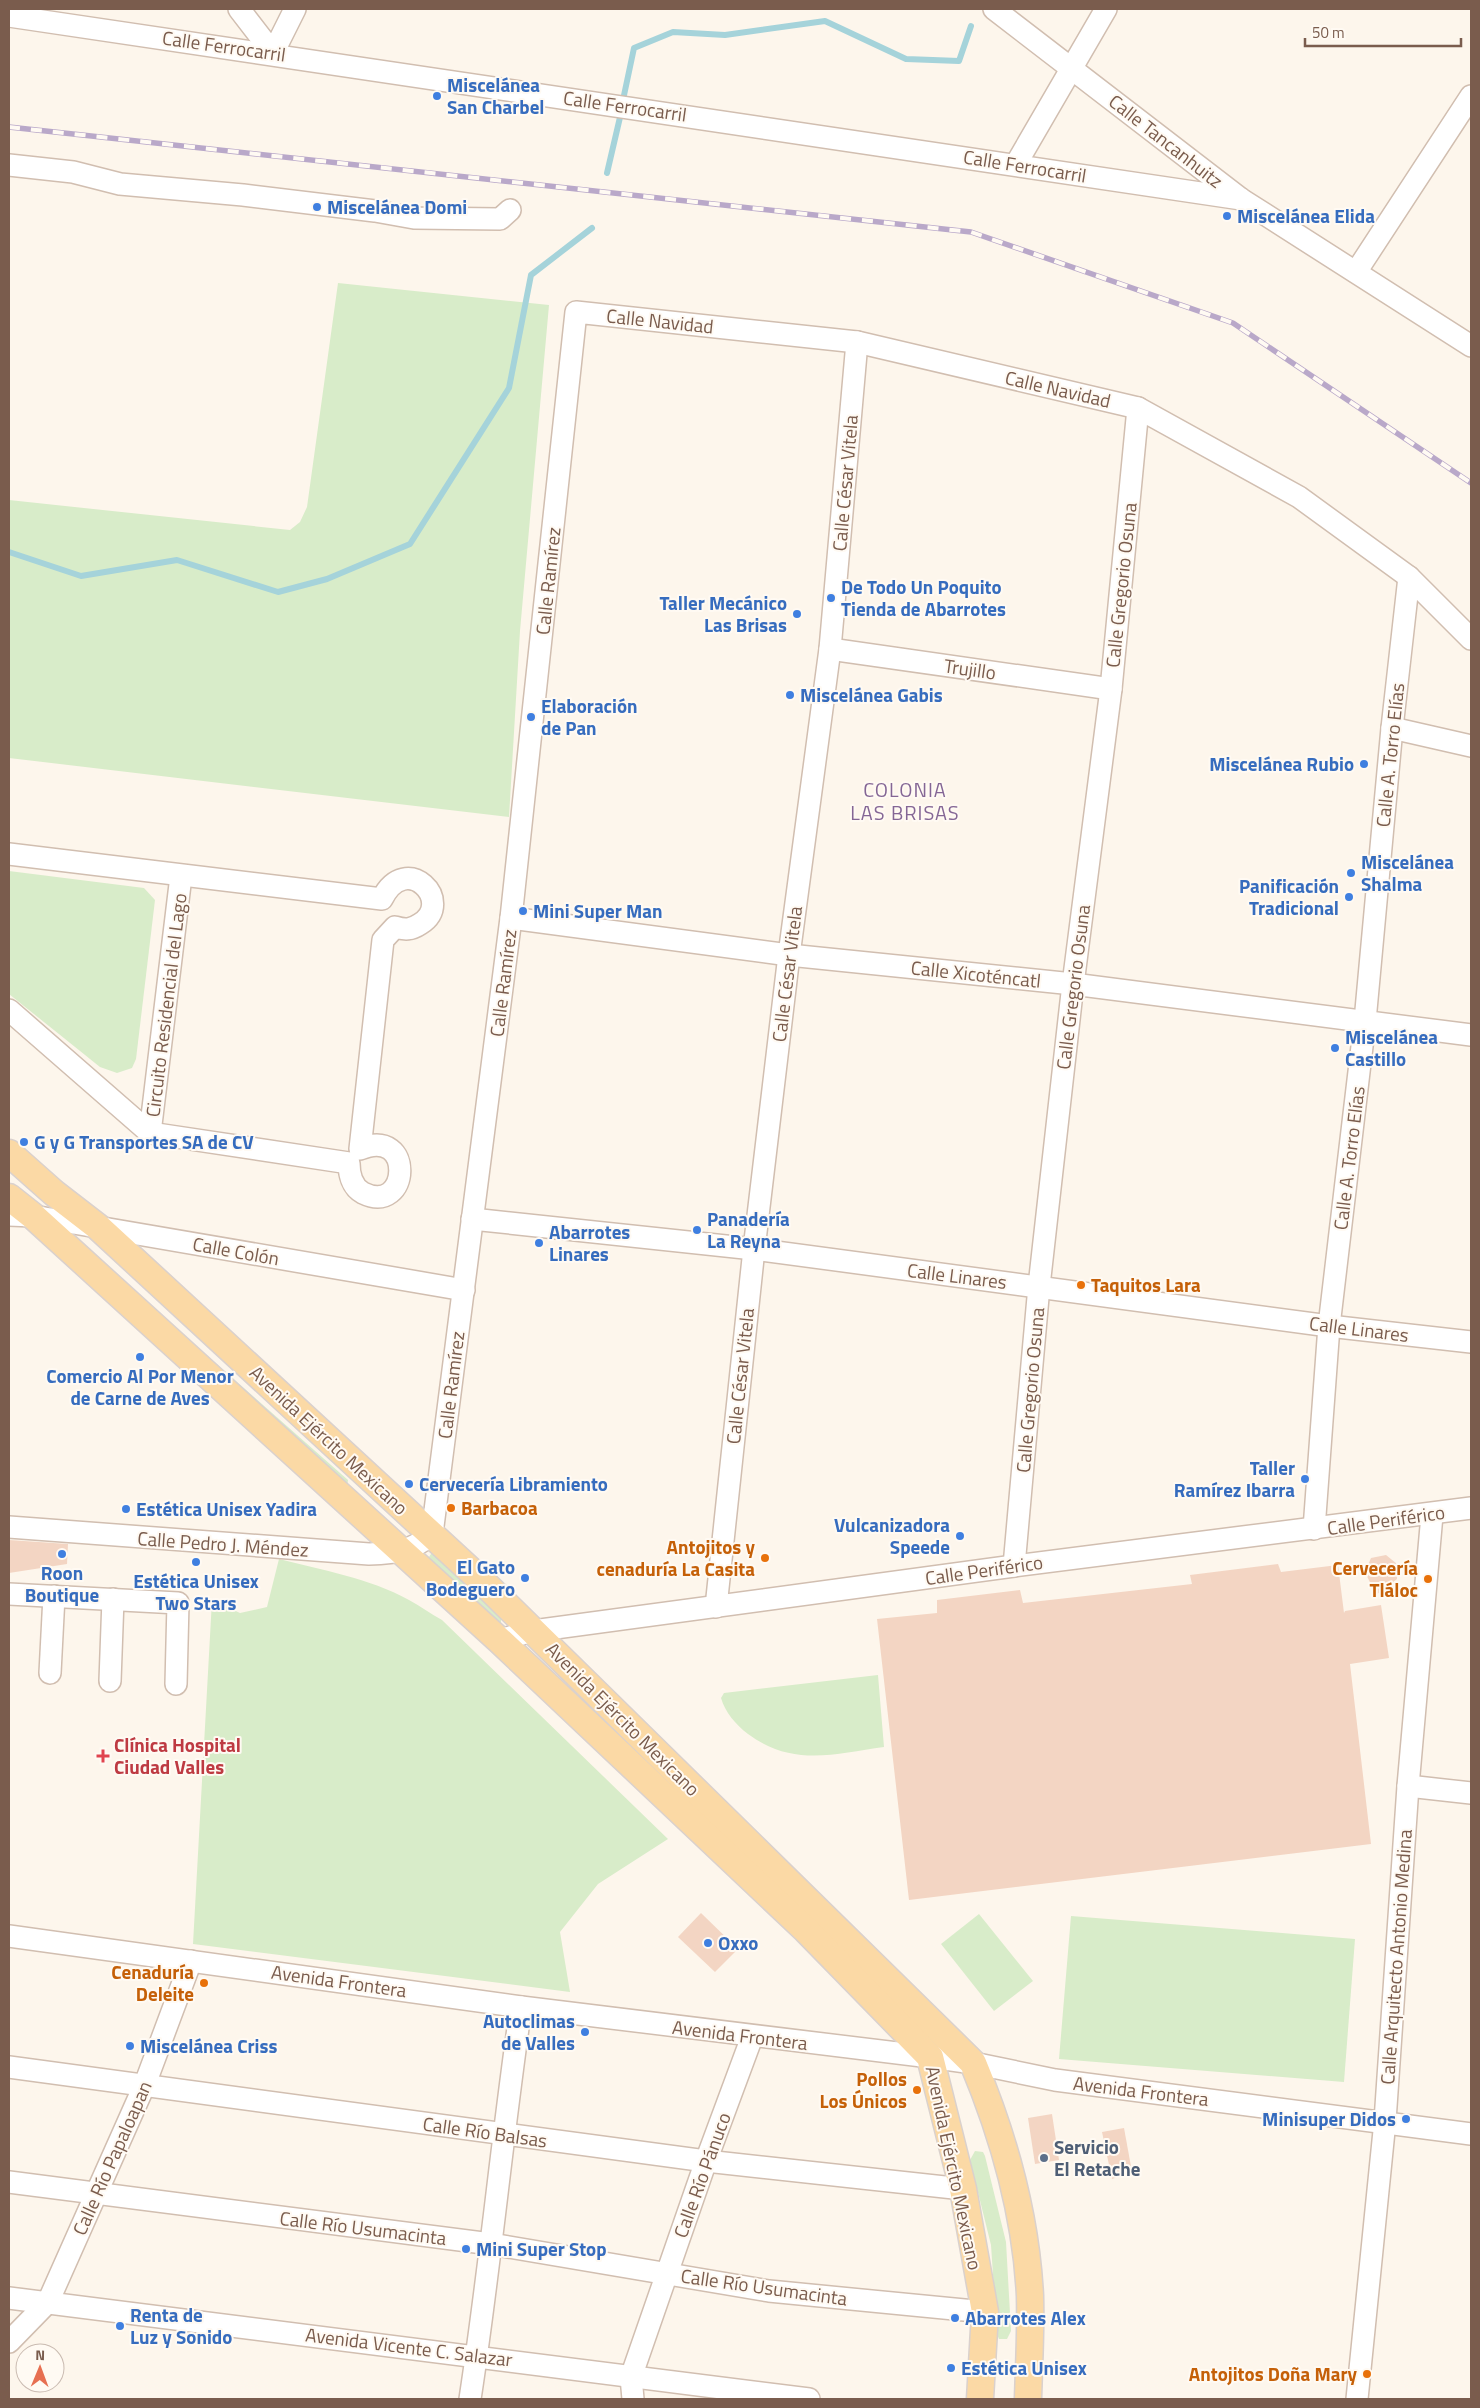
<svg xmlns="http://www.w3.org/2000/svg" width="1480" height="2408" font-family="'Titillium Web',sans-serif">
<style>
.green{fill:#d8ecc9}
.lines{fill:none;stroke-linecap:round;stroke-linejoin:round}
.stream{stroke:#a5d3da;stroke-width:6}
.building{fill:#f3d5c3}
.minor-casing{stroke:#d1beb0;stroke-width:24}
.major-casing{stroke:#dad1cd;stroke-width:29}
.minor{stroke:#fff;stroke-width:21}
.major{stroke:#fbd9a5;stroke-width:26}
.rail-casing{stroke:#b9a8c9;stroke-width:5.5}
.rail{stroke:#fffaf3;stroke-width:4;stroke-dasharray:11;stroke-linecap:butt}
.shop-dot{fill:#3f7fe0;stroke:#fffaf3;stroke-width:2}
.food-dot{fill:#e8710a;stroke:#fffaf3;stroke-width:2}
.health-dot{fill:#e0444e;stroke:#fffaf3;stroke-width:2}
.service-dot{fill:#5c6f8a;stroke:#fffaf3;stroke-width:2}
.labels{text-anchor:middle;stroke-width:4;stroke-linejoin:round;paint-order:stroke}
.street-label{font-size:19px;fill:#7a5c4d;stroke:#fffaf3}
.shop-label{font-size:19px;font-weight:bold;fill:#366cbe;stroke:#fffaf3;text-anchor:start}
.food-label{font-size:19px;font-weight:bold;fill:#c56008;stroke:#fffaf3;text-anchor:end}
.health-label{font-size:19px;font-weight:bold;fill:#be3a42;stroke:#fffaf3;text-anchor:start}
.service-label{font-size:19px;font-weight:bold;fill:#4e5e75;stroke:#fffaf3;text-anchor:start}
.neighbourhood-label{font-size:20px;letter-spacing:1px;fill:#846695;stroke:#fffaf3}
</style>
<rect width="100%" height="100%" fill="#fdf6ec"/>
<!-- green -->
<g class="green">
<path d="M338 283 549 305 520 631 509 817 9 758V500L290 530 300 522 307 507Z"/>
<path d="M9 871 144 888 155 900 136 1059 132 1068 117 1073 100 1067 9 994Z"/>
<path d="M144 1300 348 1480 347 1487Z"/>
<path d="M431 1554H436L501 1617V1624L498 1626 431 1561 429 1557Z"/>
<path d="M279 1559C322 1570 369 1578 409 1600 420 1606 431 1614 442 1620L668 1839 598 1884 560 1932 570 1992 193 1944 212 1600 240 1613 267 1607Z"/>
<path d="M878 1675 884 1747C834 1754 793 1767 748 1734 736 1725 725 1712 721 1698L724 1693Z"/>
<path d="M979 1914 1033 1981 994 2011 941 1944Z"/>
<path d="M1071 1916 1355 1939 1344 2082 1059 2059Z"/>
<path d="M975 2151 983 2152 985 2156 1006 2242 1011 2331 1007 2339H999L997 2334 991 2245 970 2160Z"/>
</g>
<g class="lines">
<!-- stream -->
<g class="stream">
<path d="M623 100 634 48 673 32 725 35 825 21 906 59 959 61 971 26"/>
<path d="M607 173 621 113"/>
<path d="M9 552 81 576 177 560 278 592 327 579 410 544 509 388 531 275 592 228"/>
</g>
</g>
<!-- building -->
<g class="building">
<path d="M9 1540 68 1544 67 1564 9 1573Z"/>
<path d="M1386 1555 1397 1564V1579L1376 1595 1365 1572 1371 1558Z"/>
<path d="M1278 1564 1281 1572 1338 1565 1344 1613 1345 1611 1381 1605 1389 1658 1350 1664 1371 1844 909 1900 877 1619 937 1613V1600L1020 1590 1023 1603 1192 1584 1190 1575Z"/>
<path d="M701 1913 738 1949 715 1972 678 1937Z"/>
<path d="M1052 2114 1059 2160 1035 2164 1028 2118Z"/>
<path d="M1124 2128 1132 2172 1112 2179 1102 2132Z"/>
</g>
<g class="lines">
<!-- minor casing -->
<g class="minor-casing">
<g id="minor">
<path d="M239 9 273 53 295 9"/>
<path d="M994 9 1241 199 1471 346"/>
<path d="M9 16 1241 199"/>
<path d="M1016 164 1106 9"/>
<path d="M9 165 73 172 120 184 243 195 375 211 414 218 500 219 510 210"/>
<path d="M1356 272 1471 96"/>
<path d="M830 649 1111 689"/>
<path d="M1392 728 1471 746"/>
<path d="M9 854 382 899C406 850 456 902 420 924 411 930 405 930 395 927L383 940 360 1149C415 1126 410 1216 363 1193 352 1187 349 1174 349 1163L150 1133 9 1010"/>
<path d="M511 918 789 955 1073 984 1471 1035"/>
<path d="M150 1133 181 876"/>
<path d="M9 1215 33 1216 464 1290"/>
<path d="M472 1219 754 1249 1329 1326 1471 1342"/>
<path d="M9 1527 369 1554C397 1553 410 1552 432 1534L511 918 576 312 857 342 1138 408 1299 497 1409 577 1471 639"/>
<path d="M1314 1529 1329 1326 1365 1021 1392 728 1409 577"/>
<path d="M1014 1566 1039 1286 1073 984 1111 689 1138 408"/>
<path d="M9 1594 178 1603 176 1684"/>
<path d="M716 1607 754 1249 789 955 830 649 857 342"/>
<path d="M499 1640 533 1631 1014 1566 1471 1508"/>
<path d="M50 1673 54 1596"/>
<path d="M110 1681 113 1599"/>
<path d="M1408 1786 1471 1793"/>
<path d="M9 1936 521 2007 930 2057 973 2063 1055 2080 1471 2134"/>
<path d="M9 2067 706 2161 963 2189"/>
<path d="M9 2182 491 2244 769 2291 985 2312"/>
<path d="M9 2298 809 2399"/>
<path d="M9 2342 48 2302 145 2084 191 1961"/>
<path d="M470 2399C490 2269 502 2137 521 2007"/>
<path d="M633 2399 631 2377 706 2161 752 2037"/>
<path d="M1357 2399 1385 2121 1408 1786 1432 1515"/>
</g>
</g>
<!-- major casing -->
<g class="major-casing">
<g id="major">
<path d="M9 1153 54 1193 98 1227 483 1582 973 2063C1004 2137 1026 2216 1030 2296 1031 2330 1029 2365 1028 2399"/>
<path d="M9 1197 33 1216 499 1640 806 1930 930 2057 963 2189 985 2312 980 2399"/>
</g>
</g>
<!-- minor -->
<use href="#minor" class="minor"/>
<!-- major -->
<use href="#major" class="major"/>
<!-- rail casing -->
<g class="rail-casing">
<path id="rail" d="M9 127 971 232 1233 323 1471 483"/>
</g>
<!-- rail -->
<use href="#rail" class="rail"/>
</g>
<!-- markers -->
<g class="shop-dot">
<circle cx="437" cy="96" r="5"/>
<circle cx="317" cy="207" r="5"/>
<circle cx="1227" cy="216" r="5"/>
<circle cx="831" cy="598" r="5"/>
<circle cx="797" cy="614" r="5"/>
<circle cx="790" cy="695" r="5"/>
<circle cx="531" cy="717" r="5"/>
<circle cx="1364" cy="764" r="5"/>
<circle cx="1351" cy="873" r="5"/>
<circle cx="1349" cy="897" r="5"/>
<circle cx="523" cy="911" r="5"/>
<circle cx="1335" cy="1048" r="5"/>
<circle cx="24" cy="1142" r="5"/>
<circle cx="697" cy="1230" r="5"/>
<circle cx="539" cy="1243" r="5"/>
<circle cx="140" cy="1357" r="5"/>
<circle cx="1305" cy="1479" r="5"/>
<circle cx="409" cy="1484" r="5"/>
<circle cx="126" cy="1509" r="5"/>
<circle cx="960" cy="1536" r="5"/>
<circle cx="62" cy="1554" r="5"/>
<circle cx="196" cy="1562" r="5"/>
<circle cx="525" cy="1578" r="5"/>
<circle cx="708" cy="1943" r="5"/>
<circle cx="585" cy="2032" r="5"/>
<circle cx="130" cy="2046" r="5"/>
<circle cx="1406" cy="2119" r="5"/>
<circle cx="466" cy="2249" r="5"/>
<circle cx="955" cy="2318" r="5"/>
<circle cx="120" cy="2326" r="5"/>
<circle cx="951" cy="2368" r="5"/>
</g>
<g class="food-dot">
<circle cx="1081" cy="1285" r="5"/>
<circle cx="451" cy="1508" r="5"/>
<circle cx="765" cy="1558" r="5"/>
<circle cx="1428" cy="1579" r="5"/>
<circle cx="204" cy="1983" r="5"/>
<circle cx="917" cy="2090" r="5"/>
<circle cx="1367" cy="2374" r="5"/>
</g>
<path class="health-dot" d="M100.5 1748.5h5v5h5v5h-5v5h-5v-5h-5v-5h5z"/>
<circle class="service-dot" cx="1044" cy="2158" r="5"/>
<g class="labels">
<!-- street labels -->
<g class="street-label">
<text transform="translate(224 46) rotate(8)" y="7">Calle Ferrocarril</text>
<text transform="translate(625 106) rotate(8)" y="7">Calle Ferrocarril</text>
<text transform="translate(1166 141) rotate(38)" y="7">Calle Tancanhuitz</text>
<text transform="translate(1025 166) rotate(9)" y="7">Calle Ferrocarril</text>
<text transform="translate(660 321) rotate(6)" y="7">Calle Navidad</text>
<text transform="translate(1058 389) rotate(13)" y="7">Calle Navidad</text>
<text transform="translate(845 483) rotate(-85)" y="7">Calle César Vitela</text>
<text transform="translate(548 581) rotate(-84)" y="7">Calle Ramírez</text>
<text transform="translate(1121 585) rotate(-84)" y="7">Calle Gregorio Osuna</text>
<text transform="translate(970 669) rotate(8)" y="7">Trujillo</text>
<text transform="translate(1390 755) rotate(-84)" y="7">Calle A. Torro Elías</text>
<text transform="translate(787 974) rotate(-83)" y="7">Calle César Vitela</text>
<text transform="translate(976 974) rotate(6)" y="7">Calle Xicoténcatl</text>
<text transform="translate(503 983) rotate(-83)" y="7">Calle Ramírez</text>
<text transform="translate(1073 987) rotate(-83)" y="7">Calle Gregorio Osuna</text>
<text transform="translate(166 1005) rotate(-83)" y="7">Circuito Residencial del Lago</text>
<text transform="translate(1349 1158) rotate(-83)" y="7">Calle A. Torro Elías</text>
<text transform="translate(236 1251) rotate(10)" y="7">Calle Colón</text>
<text transform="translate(957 1276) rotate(7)" y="7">Calle Linares</text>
<text transform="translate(1359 1329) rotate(7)" y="7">Calle Linares</text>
<text transform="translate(740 1376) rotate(-84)" y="7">Calle César Vitela</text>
<text transform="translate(451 1385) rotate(-83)" y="7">Calle Ramírez</text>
<text transform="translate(1030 1390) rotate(-85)" y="7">Calle Gregorio Osuna</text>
<text transform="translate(329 1440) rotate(43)" y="7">Avenida Ejército Mexicano</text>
<text transform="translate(1386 1520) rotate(-8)" y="7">Calle Periférico</text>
<text transform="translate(223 1544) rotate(4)" y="7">Calle Pedro J. Méndez</text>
<text transform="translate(984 1570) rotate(-8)" y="7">Calle Periférico</text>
<text transform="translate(623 1719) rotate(45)" y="7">Avenida Ejército Mexicano</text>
<text transform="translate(1396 1957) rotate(-86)" y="7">Calle Arquitecto Antonio Medina</text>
<text transform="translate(339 1981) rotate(8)" y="7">Avenida Frontera</text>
<text transform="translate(740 2035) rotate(7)" y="7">Avenida Frontera</text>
<text transform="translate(1141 2091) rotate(7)" y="7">Avenida Frontera</text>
<text transform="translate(485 2132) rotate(8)" y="7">Calle Río Balsas</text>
<text transform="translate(112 2158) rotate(-66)" y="7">Calle Río Papaloapan</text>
<text transform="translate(954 2168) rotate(78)" y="7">Avenida Ejército Mexicano</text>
<text transform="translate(702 2175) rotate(-70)" y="7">Calle Río Pánuco</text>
<text transform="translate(363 2228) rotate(7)" y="7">Calle Río Usumacinta</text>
<text transform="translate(764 2287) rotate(8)" y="7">Calle Río Usumacinta</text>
<text transform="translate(409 2347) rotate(7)" y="7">Avenida Vicente C. Salazar</text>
</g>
<!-- shop labels -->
<g class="shop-label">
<text x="447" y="92">Miscelánea<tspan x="447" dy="22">San Charbel</tspan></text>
<text x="327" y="214">Miscelánea Domi</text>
<text x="1237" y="223">Miscelánea Elida</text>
<text x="841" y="594">De Todo Un Poquito<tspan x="841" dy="22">Tienda de Abarrotes</tspan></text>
<text x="787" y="610" text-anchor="end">Taller Mecánico<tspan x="787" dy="22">Las Brisas</tspan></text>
<text x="800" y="702">Miscelánea Gabis</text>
<text x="541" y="713">Elaboración<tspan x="541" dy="22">de Pan</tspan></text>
<text x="1354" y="771" text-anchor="end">Miscelánea Rubio</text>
<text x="1361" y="869">Miscelánea<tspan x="1361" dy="22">Shalma</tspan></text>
<text x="1339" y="893" text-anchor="end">Panificación<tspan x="1339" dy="22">Tradicional</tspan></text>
<text x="533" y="918">Mini Super Man</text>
<text x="1345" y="1044">Miscelánea<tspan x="1345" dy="22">Castillo</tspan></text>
<text x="34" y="1149">G y G Transportes SA de CV</text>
<text x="707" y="1226">Panadería<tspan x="707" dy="22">La Reyna</tspan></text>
<text x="549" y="1239">Abarrotes<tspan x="549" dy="22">Linares</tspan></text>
<text x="140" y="1383" text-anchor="middle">Comercio Al Por Menor<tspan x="140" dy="22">de Carne de Aves</tspan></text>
<text x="1295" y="1475" text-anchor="end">Taller<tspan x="1295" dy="22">Ramírez Ibarra</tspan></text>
<text x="419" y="1491">Cervecería Libramiento</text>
<text x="136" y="1516">Estética Unisex Yadira</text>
<text x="950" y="1532" text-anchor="end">Vulcanizadora<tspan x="950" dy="22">Speede</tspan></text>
<text x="515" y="1574" text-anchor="end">El Gato<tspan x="515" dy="22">Bodeguero</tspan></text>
<text x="62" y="1580" text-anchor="middle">Roon<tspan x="62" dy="22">Boutique</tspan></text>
<text x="196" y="1588" text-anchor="middle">Estética Unisex<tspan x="196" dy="22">Two Stars</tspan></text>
<text x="718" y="1950">Oxxo</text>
<text x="575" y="2028" text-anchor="end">Autoclimas<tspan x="575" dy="22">de Valles</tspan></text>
<text x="140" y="2053">Miscelánea Criss</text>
<text x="1396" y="2126" text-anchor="end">Minisuper Didos</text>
<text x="476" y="2256">Mini Super Stop</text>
<text x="130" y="2322">Renta de<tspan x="130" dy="22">Luz y Sonido</tspan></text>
<text x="965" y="2325">Abarrotes Alex</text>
<text x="961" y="2375">Estética Unisex</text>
</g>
<!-- food labels -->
<g class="food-label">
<text x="1091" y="1292" text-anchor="start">Taquitos Lara</text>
<text x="461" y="1515" text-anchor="start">Barbacoa</text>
<text x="755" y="1554">Antojitos y<tspan x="755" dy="22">cenaduría La Casita</tspan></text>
<text x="1418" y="1575">Cervecería<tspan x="1418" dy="22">Tláloc</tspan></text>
<text x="194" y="1979">Cenaduría<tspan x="194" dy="22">Deleite</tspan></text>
<text x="907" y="2086">Pollos<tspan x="907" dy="22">Los Únicos</tspan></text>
<text x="1357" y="2381">Antojitos Doña Mary</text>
</g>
<!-- health labels -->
<g class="health-label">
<text x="114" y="1752">Clínica Hospital<tspan x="114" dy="22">Ciudad Valles</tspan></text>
</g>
<!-- service labels -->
<g class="service-label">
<text x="1054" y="2154">Servicio<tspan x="1054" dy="22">El Retache</tspan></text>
</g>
<!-- neighbourhood labels -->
<g class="neighbourhood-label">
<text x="905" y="797">COLONIA<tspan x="905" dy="23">LAS BRISAS</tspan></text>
</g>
</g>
<!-- border -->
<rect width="1480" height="2408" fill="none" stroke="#7a5c4d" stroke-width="20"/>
<!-- north arrow -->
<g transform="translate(40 2368) rotate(1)"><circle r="24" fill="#fffaf3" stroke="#cabbb1"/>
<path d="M0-4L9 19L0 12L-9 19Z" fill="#e76f51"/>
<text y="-8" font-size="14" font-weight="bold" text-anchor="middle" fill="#7a5c4d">N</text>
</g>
<!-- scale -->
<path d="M1305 38v8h156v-8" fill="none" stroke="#7a5c4d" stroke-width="2.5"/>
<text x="1312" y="38" font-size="15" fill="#7a5c4d" stroke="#fffaf3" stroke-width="4" paint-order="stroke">50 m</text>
</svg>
